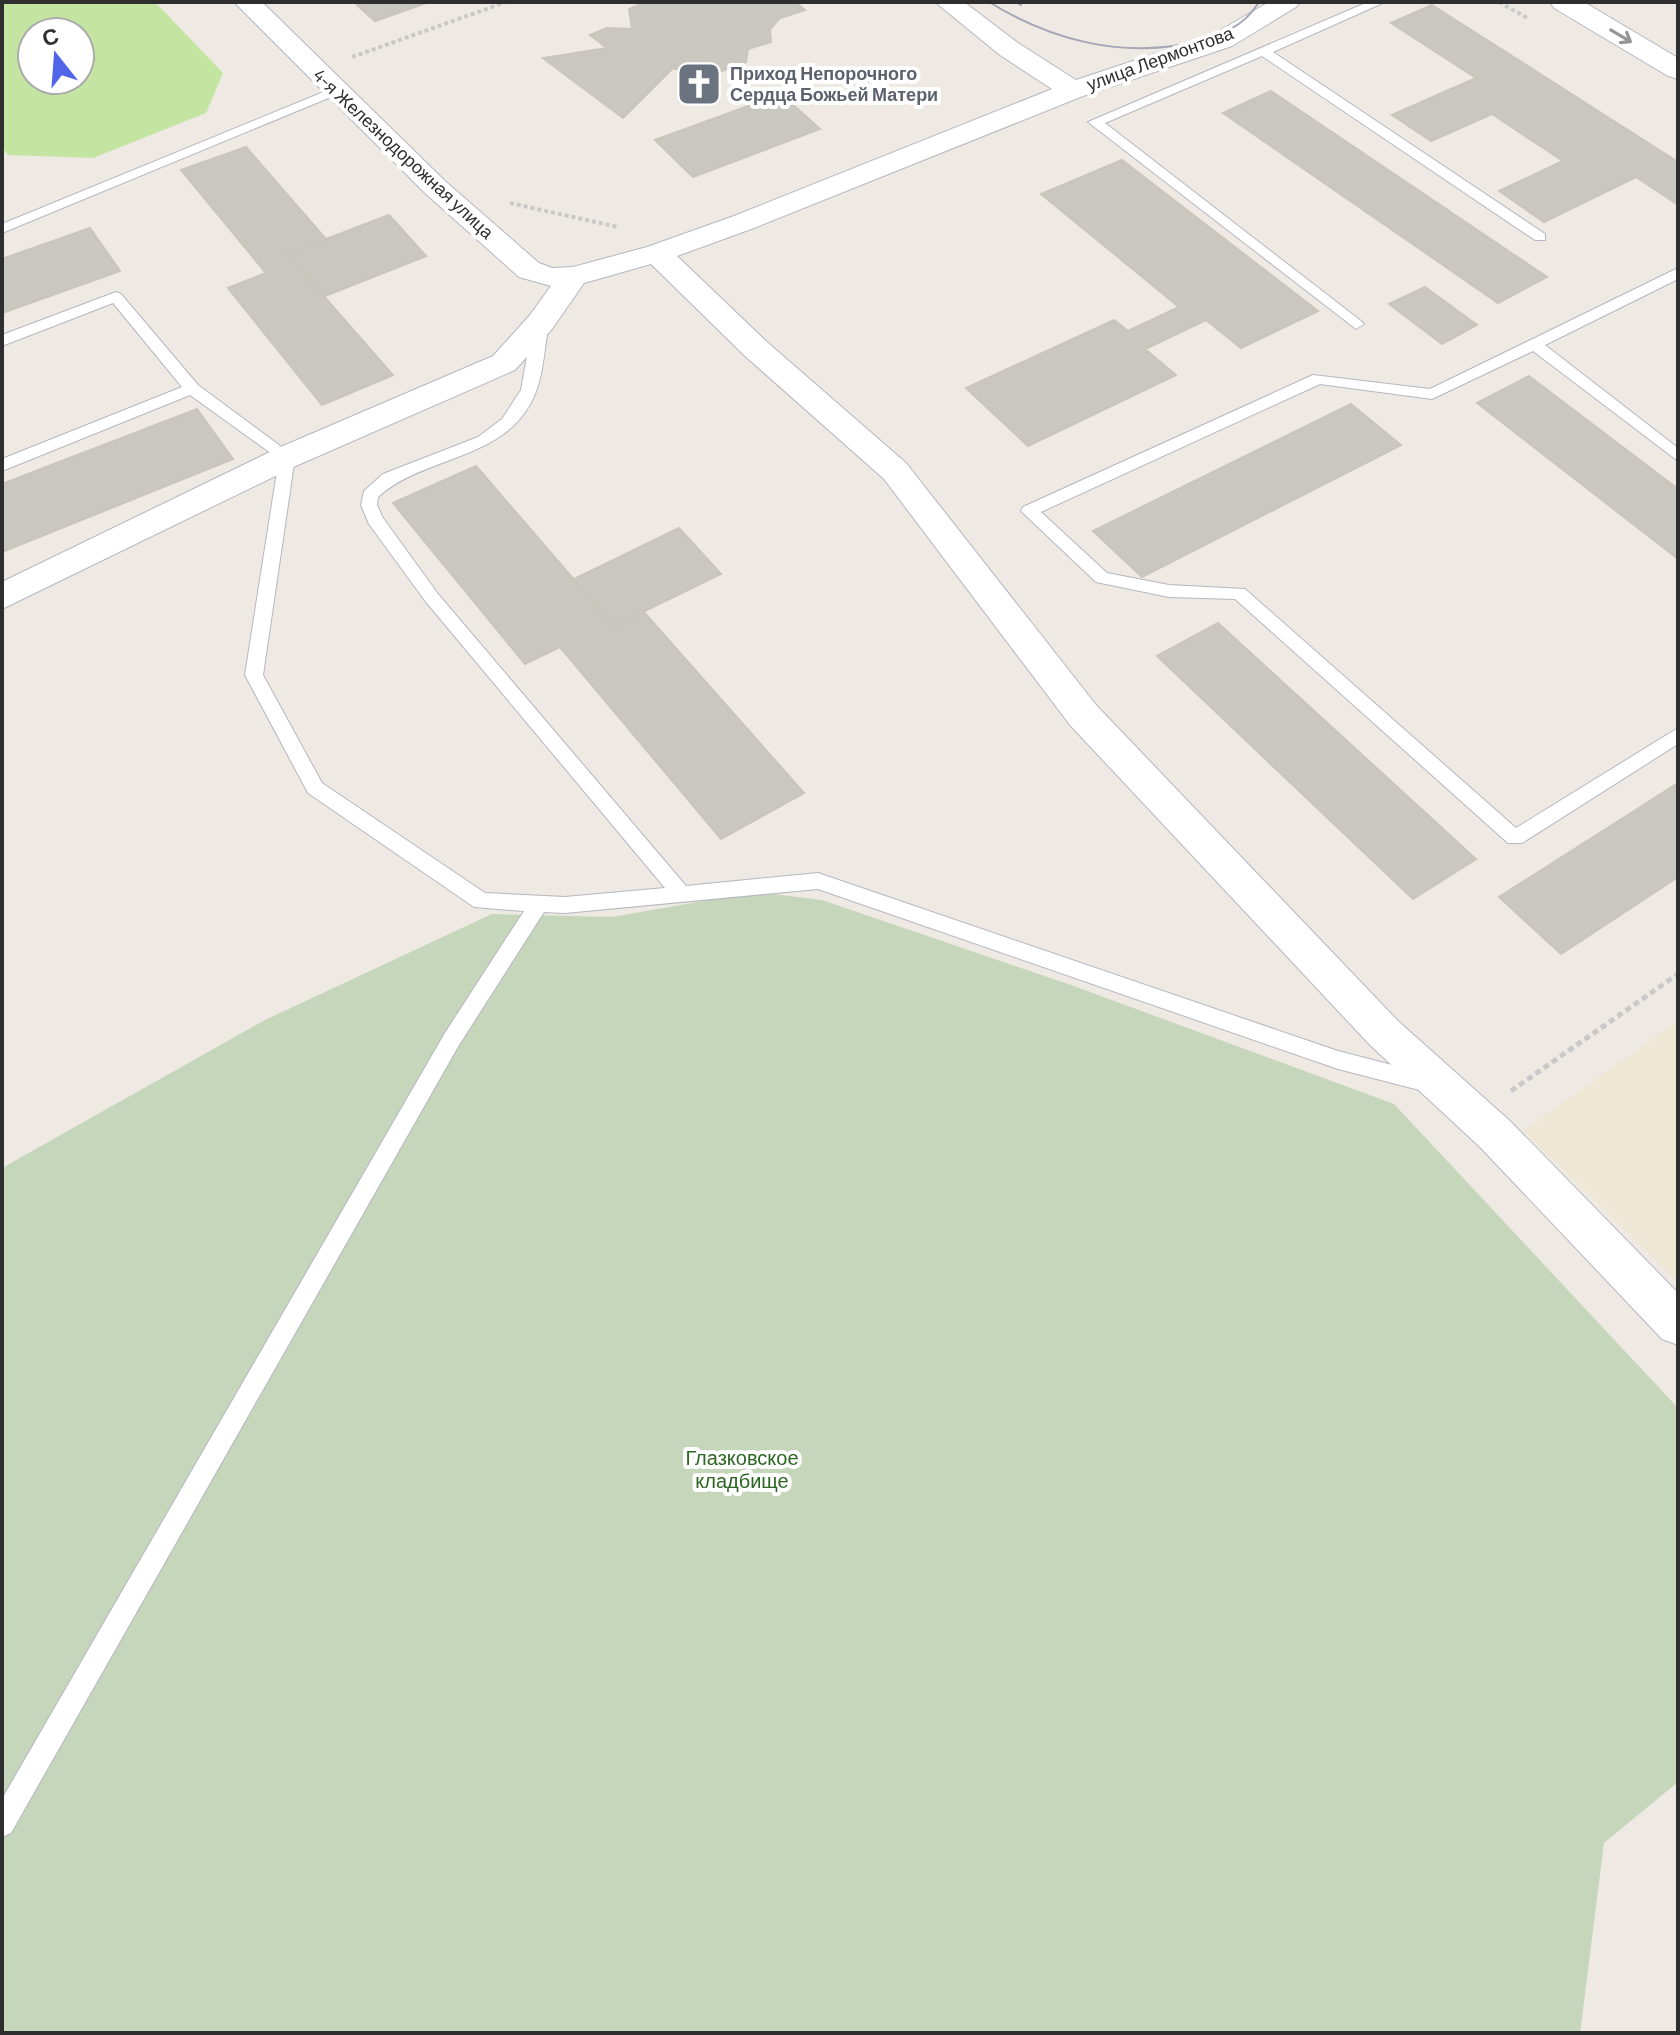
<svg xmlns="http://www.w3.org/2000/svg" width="1680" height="2035" font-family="Barlow,sans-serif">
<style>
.education{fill:#ede7d4}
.cemetery{fill:#c6d6bb}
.pitch{fill:#c4e5a1;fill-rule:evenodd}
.building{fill:#cac7c0;stroke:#cac5bb;stroke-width:2}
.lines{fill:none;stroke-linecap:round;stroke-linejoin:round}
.service-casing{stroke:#b5b7c0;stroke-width:2}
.minor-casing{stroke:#b5b7c0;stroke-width:2}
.secondary-casing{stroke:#b5b7c0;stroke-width:2}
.path-far1{stroke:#c9c9c9;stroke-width:4;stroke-dasharray:4 3;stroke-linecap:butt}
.path{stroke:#c9c9c9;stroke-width:5;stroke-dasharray:6 4;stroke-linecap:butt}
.service{fill:#fff;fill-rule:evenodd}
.minor{fill:#fff;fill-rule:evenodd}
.secondary{fill:#fff;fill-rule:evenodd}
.tram{stroke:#a5a6b6;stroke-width:2}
.oneway{stroke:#969696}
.labels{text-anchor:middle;stroke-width:8;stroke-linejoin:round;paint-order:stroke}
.far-street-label{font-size:18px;fill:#2e2e2e;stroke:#fff}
.far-worship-label{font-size:18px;font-weight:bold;fill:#5b616d;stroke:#fff;text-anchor:start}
.park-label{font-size:20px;fill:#2c6722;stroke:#fff}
</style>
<rect width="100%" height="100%" fill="#eee9e2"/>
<!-- education -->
<path class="education" d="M1678 1021V1282L1524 1131Z"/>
<!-- cemetery -->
<path class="cemetery" d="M755 892 822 900 1071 985 1394 1104 1678 1408V1782L1604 1843 1580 2033H2V1168L265 1020 492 914 612 917Z"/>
<!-- pitch -->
<path class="pitch" d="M2 2H155L223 73 206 113 93 158 8 155 2 147ZM32 32H80V80H32Z"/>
<!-- building -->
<g class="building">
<path d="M364 2H429L375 21 357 5Z"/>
<path d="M645 2H795L805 10 780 18 770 29 771 42 748 49 746 62 703 78 673 68 623 118 543 58 607 48 590 35 607 28 632 29 629 9Z"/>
<path d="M1432 5 1678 162V205L1636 177 1544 222 1499 191 1563 161 1492 114 1431 141 1392 115 1476 78 1391 23Z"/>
<path d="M1271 91 1547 277 1498 303 1223 113Z"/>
<path d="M781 94 820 129 693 177 655 140Z"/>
<path d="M246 147 326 239 287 254 393 375 322 405 228 288 266 273 181 170Z"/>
<path d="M1122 160 1318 311 1241 348 1206 320 1145 349 1176 375 1028 446 966 388 1114 320 1128 331 1179 307 1041 194Z"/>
<path d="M389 215 426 256 325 296 287 254Z"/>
<path d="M90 228 120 271 2 313V259Z"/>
<path d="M1425 287 1477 325 1442 344 1389 304Z"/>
<path d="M1529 376 1678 489V559L1477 403Z"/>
<path d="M1351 404 1401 445 1142 577 1093 531Z"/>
<path d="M197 409 233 459 2 552V484Z"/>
<path d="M476 466 614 626 643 611 804 793 721 839 560 647 525 664 393 503Z"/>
<path d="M679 528 721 574 614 626 574 579Z"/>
<path d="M1218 623 1476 859 1413 899 1157 656Z"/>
<path d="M1678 783V877L1561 954 1499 897Z"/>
</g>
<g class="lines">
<!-- service casing -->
<g class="service-casing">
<g id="service">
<path d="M1368 2H1385L1273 52 1545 234V240H1535L1262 56 1105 123 1361 321 1364 324 1356 329 1088 122Z"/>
<path d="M331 89 343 92 2 233V224Z"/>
<path d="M1678 268V279L1545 345 1678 448V461L1533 351 1432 399 1320 384 1041 512 1107 573 1169 585 1245 589 1516 828 1678 728V744L1522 843H1508L1235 599 1169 597 1096 582 1021 511 1023 507 1313 375 1430 389Z"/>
<path d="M116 292 121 294 198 385 295 457 263 675 322 783 485 893 565 897 665 888 426 602 369 524 361 505 364 491 383 474 478 437 502 419 521 390 533 322 541 317 549 322C545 343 544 369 537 389 511 462 427 453 378 497L377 505 383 518 438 594 686 886 818 873 1338 1051 1431 1075 1438 1078 1441 1084 1438 1090 1431 1093 1338 1069 818 889 565 913 544 912 459 1045 11 1833 2 1837V1799L445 1033 524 911 474 907 308 793 245 675 279 459 190 395 2 471V459L182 387 113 303 2 346V335Z"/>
</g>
</g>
<!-- minor casing -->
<g class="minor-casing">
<path id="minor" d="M234 2H262L445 181 539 263 552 268 573 267 647 247 734 216 1052 89 1000 55 935 2H964L1018 43 1076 80 1214 34 1269 2H1300L1296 7 1232 46 1083 96 754 228 677 256 767 342 906 463 1096 705 1398 1021 1510 1121 1678 1293V1345L1662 1339 1480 1147 1370 1045 1070 725 884 479 745 356 651 264 584 283 552 329 515 370 298 465 2 609V582L276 449 493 356 530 315 551 286 519 277 425 193Z"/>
</g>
<!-- secondary casing -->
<g class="secondary-casing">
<path id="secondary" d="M1550 2H1584L1678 58V79L1668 76 1554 8Z"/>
</g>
<!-- path-far1 -->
<g class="path-far1">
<path d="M1499 2 1529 19"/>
<path d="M352 57 506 2"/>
<path d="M510 203 618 227"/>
</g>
<!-- path -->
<path class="path" d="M1511 1091 1678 974"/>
<!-- service -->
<use href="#service" class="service"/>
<!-- minor -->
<use href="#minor" class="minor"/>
<!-- secondary -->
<use href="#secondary" class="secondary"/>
<!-- tram -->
<g class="tram">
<path d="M989 2C1051 40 1122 59 1194 42 1221 35 1244 27 1259 2"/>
<path d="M1016 2 1021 5"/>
</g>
</g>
<!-- one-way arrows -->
<defs><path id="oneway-shaft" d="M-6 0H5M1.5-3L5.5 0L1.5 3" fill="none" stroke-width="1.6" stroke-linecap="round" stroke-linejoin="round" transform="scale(2)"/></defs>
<use class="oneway" href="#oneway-shaft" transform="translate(1621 36) rotate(31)"/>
<!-- icons -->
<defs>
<g id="church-square" transform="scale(2.3)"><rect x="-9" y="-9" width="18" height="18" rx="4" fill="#6b7280" stroke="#fff"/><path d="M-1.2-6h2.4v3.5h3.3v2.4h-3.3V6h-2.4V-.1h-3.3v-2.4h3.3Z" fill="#fff"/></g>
</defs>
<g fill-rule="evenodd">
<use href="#church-square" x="699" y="84"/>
</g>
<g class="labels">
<!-- far-street labels -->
<g class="far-street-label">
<text transform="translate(1160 59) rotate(-20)" y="6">улица Лермонтова</text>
<text transform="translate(403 154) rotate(43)" y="6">4-я Железнодорожная улица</text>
</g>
<!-- far-worship labels -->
<g class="far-worship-label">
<text x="730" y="80">Приход Непорочного<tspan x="730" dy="21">Сердца Божьей Матери</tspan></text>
</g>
<!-- park labels -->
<g class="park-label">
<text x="742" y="1465">Глазковское<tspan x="742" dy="23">кладбище</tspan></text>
</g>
</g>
<!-- border -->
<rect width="1680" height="2035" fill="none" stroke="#2e2e2e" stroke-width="8"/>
<!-- north arrow -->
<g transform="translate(56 56) rotate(343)"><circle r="38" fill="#ffffff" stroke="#ababab" stroke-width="2"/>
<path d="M0-6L14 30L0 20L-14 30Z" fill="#5165eb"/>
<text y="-12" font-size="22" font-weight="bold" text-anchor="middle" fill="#2e2e2e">С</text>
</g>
</svg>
